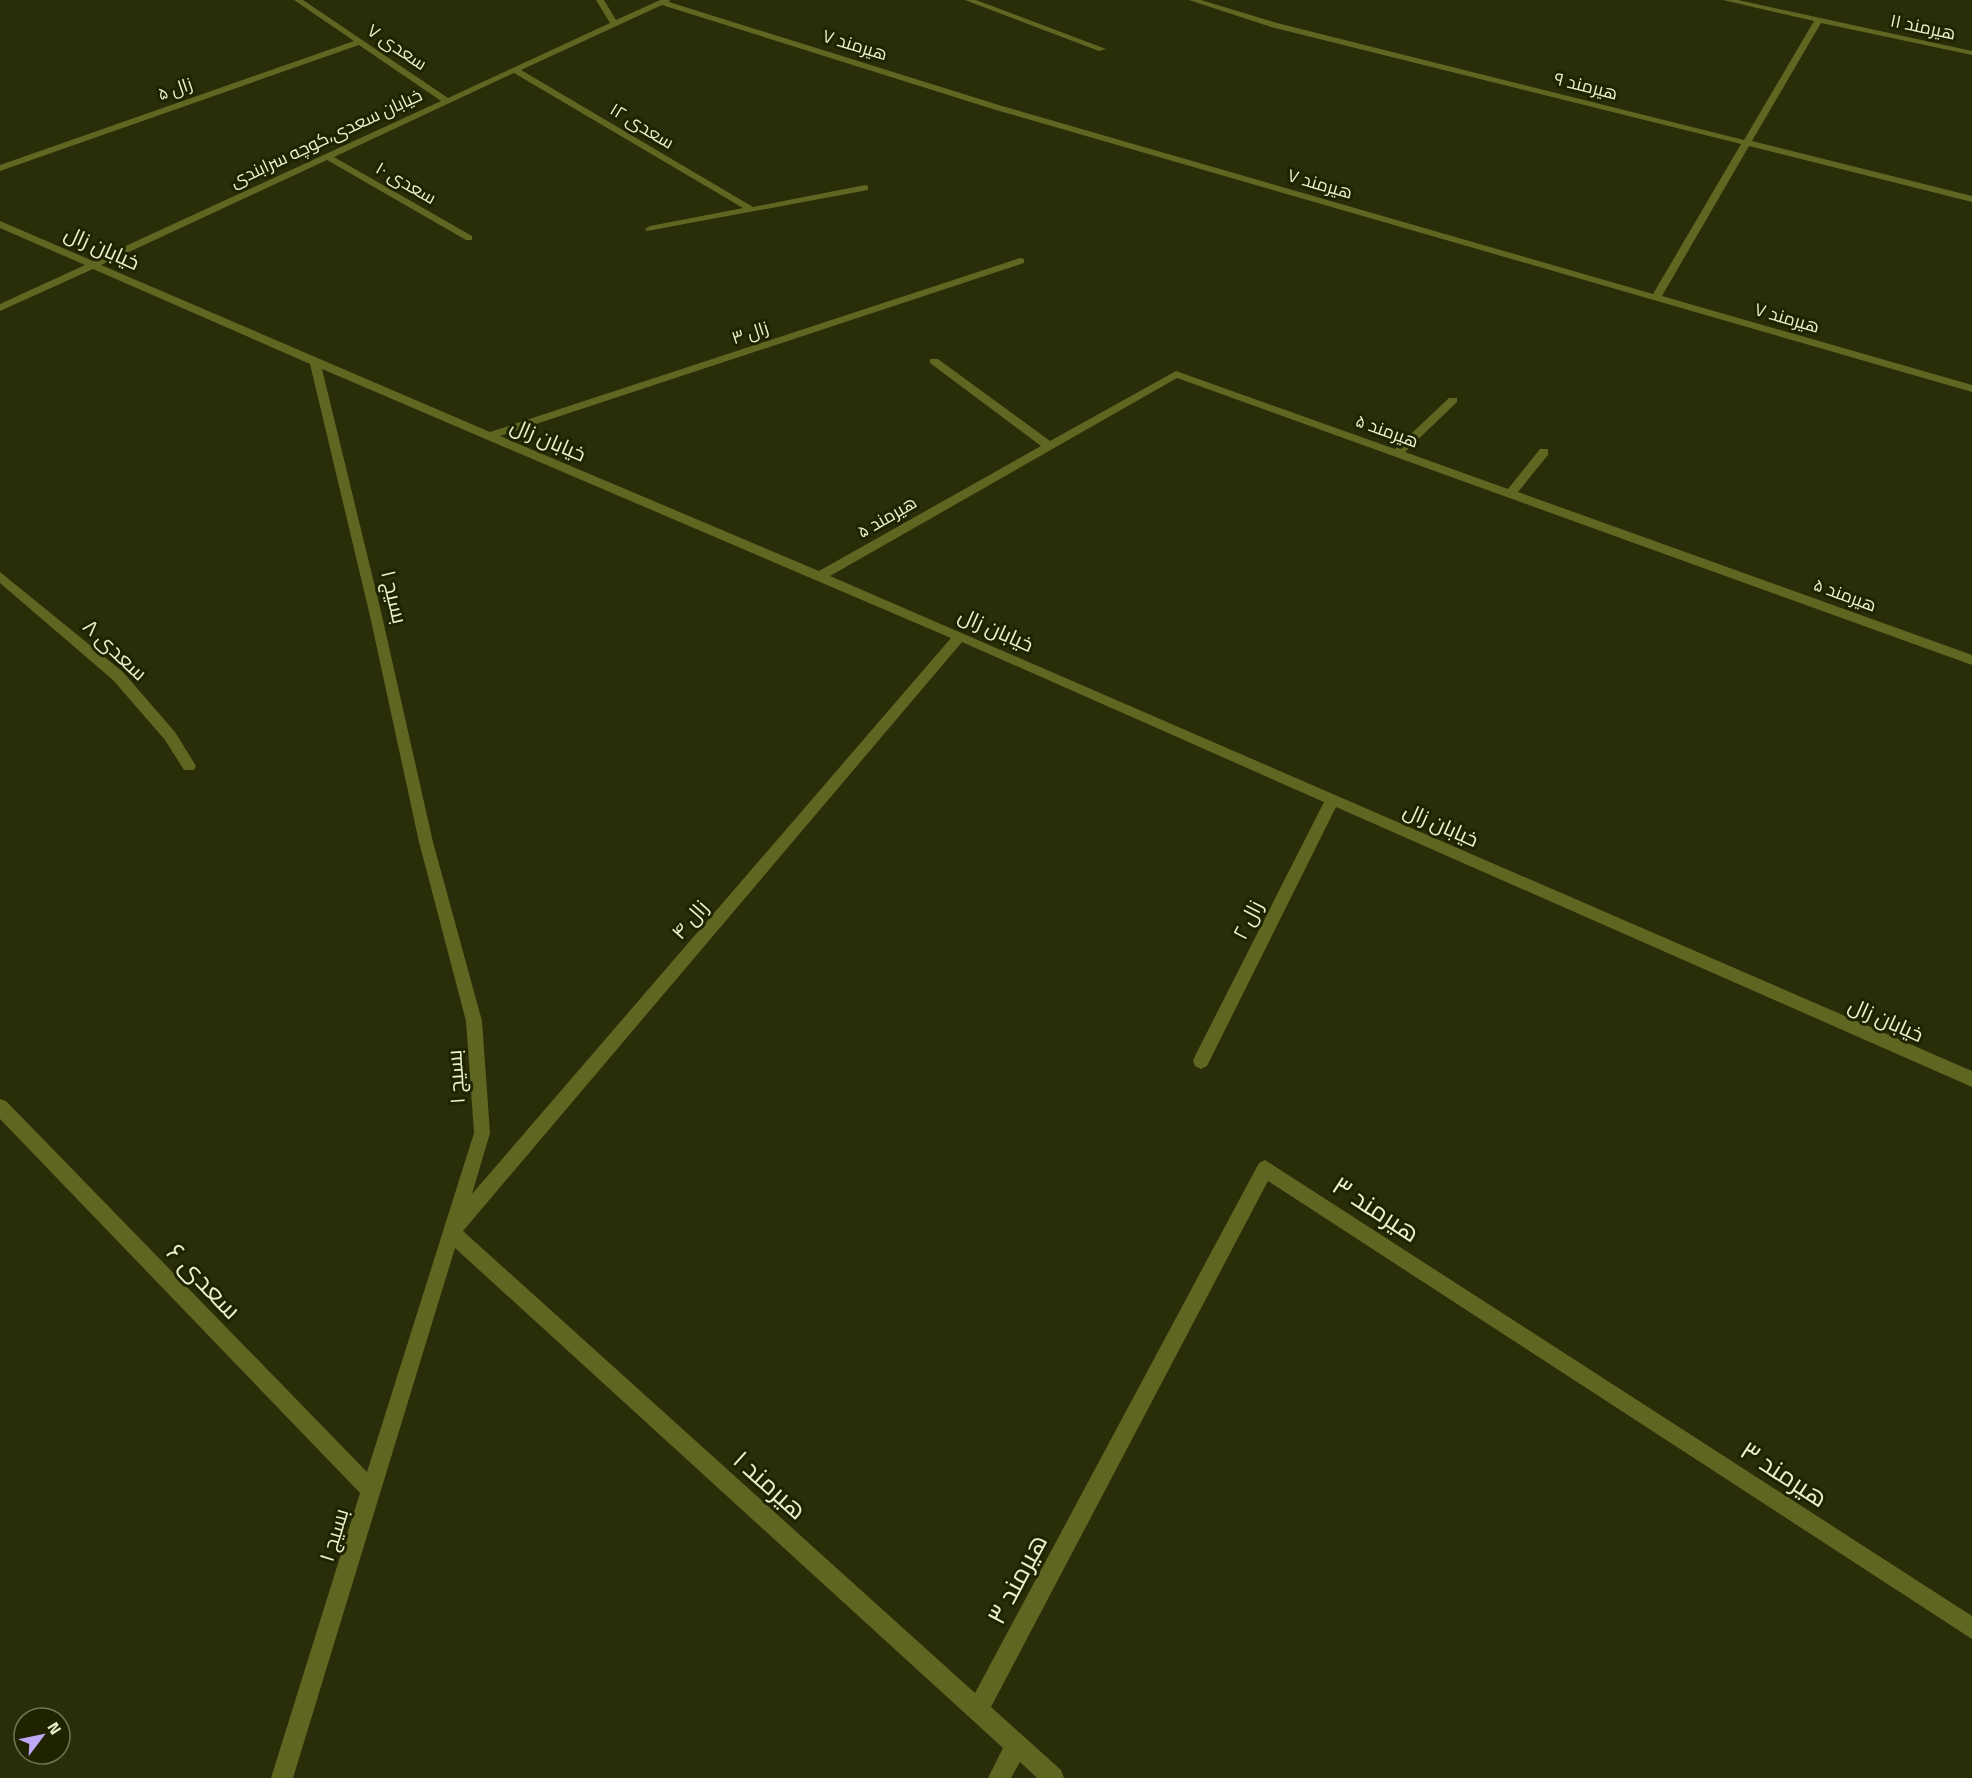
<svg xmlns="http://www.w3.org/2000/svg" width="1972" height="1778" font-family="'Titillium Web',Cairo,sans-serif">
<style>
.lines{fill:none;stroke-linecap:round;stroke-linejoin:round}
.minor{fill:#5e6622;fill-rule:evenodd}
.labels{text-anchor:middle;stroke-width:6;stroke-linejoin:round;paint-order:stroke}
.far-street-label{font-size:18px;fill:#eaf0cd;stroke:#1f2300}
.street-label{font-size:21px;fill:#eaf0cd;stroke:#1f2300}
.near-street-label{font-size:26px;fill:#eaf0cd;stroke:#1f2300}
</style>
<rect width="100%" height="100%" fill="#292d08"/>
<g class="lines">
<!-- minor -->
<g class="minor">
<path d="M294 0H303L448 98 610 23 596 0H604L616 20 660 0H670L669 2 1002 106 1653 294 1741 144 1271 27 1189 0H1201L1277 23 1744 140 1814 21 1723 0H1738L1972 51V55L1821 23 1752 141 1972 196V202L1749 146 1662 296 1972 385V392L996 110 662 5 521 70 753 207 865 185 868 186V190L647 231 645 229 650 226 743 208 514 73 334 157 472 236V240H466L327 160 101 265 490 432 1020 258 1024 259V263L500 436 819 571 1041 446 930 363V359H938L1050 441 1176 371 1395 449 1449 398H1457V402L1405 452 1508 489 1540 449H1548V455L1518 492 1972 655V665L1177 378 830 576 1972 1071V1087L1336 807 1207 1066 1201 1069 1195 1066 1193 1061 1195 1056 1324 802 962 642 463 1231 975 1693 1259 1163 1265 1160 1972 1616V1639L1268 1181 991 1707 1061 1770 1064 1778H1037L1020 1762 1011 1778H988L1003 1748 455 1248 293 1778H271L360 1493 0 1119V1099L6 1101 367 1472 474 1133 466 1021 419 842 370 616 310 364 93 269 0 311V304L85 265 0 228V221L93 261 441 101 359 45 0 171V165L354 41ZM322 369 951 638 472 1194 490 1133 482 1021 433 842 382 616Z"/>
<path d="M965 0H976L1106 49 1099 51Z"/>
<path d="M0 572 123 672 175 732 196 766 194 770H184L165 740 113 680 0 583Z"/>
</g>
</g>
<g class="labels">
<!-- far-street labels -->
<g class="far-street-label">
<text transform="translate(1923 27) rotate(12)" y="6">هیرمند ۱۱</text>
<text transform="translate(855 45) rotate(17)" y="6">هیرمند ٧</text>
<text transform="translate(397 47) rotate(34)" y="6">سعدی ۷</text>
<text transform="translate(1586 86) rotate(14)" y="6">هیرمند ٩</text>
<text transform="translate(175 89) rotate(-19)" y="6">زال ۵</text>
<text transform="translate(642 126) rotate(31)" y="6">سعدی ۱۲</text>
<text transform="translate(326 138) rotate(-25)" y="6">خیابان سعدی،کوچه سرابندی</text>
<text transform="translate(406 183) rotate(30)" y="6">سعدی ۱۰</text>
<text transform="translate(1320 184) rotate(16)" y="6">هیرمند ٧</text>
<text transform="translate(1787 318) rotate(16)" y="6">هیرمند ٧</text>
<text transform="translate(750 333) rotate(-18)" y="6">زال ۳</text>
<text transform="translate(1387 431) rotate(20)" y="6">هیرمند ۵</text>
<text transform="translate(887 517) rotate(-30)" y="6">هیرمند ۵</text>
<text transform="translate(1845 595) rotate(20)" y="6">هیرمند ۵</text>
</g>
<!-- street labels -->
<g class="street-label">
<text transform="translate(102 248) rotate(24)" y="7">خیابان زال</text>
<text transform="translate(548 440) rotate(23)" y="7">خیابان زال</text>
<text transform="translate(394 597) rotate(77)" y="7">بسیج ۱</text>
<text transform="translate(996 630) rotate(24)" y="7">خیابان زال</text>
<text transform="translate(115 650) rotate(43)" y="7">سعدی ۸</text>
<text transform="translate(1441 825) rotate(24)" y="7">خیابان زال</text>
<text transform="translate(690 920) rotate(-49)" y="7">زال ۴</text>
<text transform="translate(1248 920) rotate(-63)" y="7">زال ۲</text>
<text transform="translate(1886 1020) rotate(24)" y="7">خیابان زال</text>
<text transform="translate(456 1077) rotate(-94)" y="7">بسیج ۱</text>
<text transform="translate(334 1535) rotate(-73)" y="7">بسیج ۱</text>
</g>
<!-- near-street labels -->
<g class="near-street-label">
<text transform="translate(1376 1209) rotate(33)" y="9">هیرمند ۳</text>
<text transform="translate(204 1281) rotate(46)" y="9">سعدی ۶</text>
<text transform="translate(1784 1474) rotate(33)" y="9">هیرمند ۳</text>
<text transform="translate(770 1485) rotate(42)" y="9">هیرمند ۱</text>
<text transform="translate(1017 1579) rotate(-62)" y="9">هیرمند ۳</text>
</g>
</g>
<!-- north arrow -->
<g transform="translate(42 1736) rotate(58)"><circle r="28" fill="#1f2300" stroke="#707552" stroke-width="1.5"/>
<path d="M0-4.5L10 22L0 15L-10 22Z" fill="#bda9f5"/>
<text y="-9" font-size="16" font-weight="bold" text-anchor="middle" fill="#eaf0cd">N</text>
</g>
</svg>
